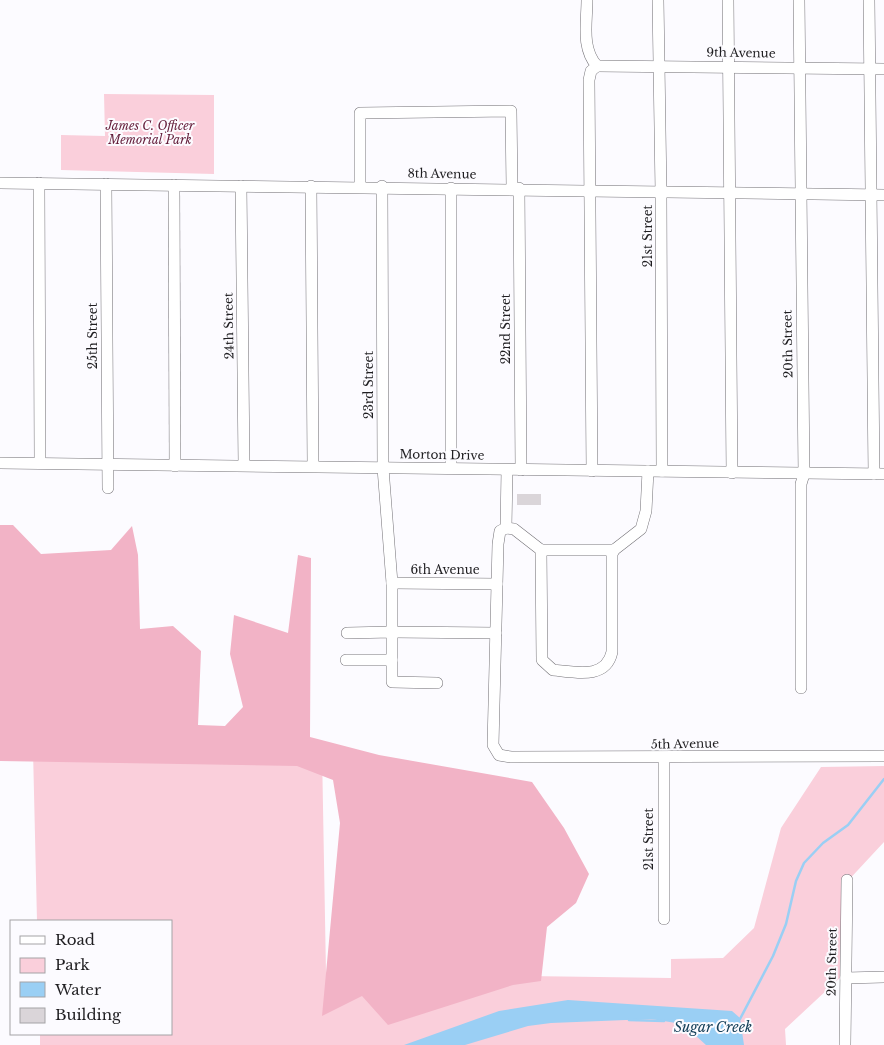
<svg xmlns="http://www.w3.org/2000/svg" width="884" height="1045" font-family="'Libre Baskerville',serif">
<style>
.green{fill:#facfdb}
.forest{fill:#f2b3c6}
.water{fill:#9acff4}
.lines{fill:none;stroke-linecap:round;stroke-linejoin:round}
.stream{stroke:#9acff4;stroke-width:2.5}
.building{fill:#dad5d9}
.minor-casing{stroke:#737176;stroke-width:12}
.minor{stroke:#fff;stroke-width:11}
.labels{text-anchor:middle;stroke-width:4;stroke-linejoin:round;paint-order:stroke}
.street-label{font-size:12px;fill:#1f1e21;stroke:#fcfbff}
.park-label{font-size:12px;font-style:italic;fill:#641d3a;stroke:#fcfbff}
.water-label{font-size:14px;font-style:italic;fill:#17415a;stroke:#fcfbff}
</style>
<rect width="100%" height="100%" fill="#fcfbff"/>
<!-- green -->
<g class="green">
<path d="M104 94 214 95V174L61 170V135L105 136Z"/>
<path d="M33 750 322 751 326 973 671 978V959L723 958 754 928 781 828 821 767 884 766V842L844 885 843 975 785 1029 786 1045H40V1034H171V921H37Z"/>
</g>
<!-- forest -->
<path class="forest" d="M0 525H13L41 554 111 550 132 526 138 555 140 629 173 626 201 651 198 725 225 726 243 707 230 654 234 615 288 633 298 555 311 558 310 737 379 755 532 782 564 828 589 874 576 903 547 927 541 981 513 985 388 1025 362 996 322 1016 340 823 333 780 297 766 0 761Z"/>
<!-- water -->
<path class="water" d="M568 1000 732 1011 740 1018 744 1045H706L695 1035 676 1023 651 1019 551 1023 528 1026 465 1045H404L499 1011Z"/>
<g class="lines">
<!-- stream -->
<g class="stream">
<path d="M740 1019 773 956 786 924 796 881 804 863 823 843 848 825 884 779"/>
<path d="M629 1020 664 1021"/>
</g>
</g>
<!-- building -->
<rect class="building" x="517" y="494" width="24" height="11"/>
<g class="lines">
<!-- minor casing -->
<g class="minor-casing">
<g id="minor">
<path d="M587 0C587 23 581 48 597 66L591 71 589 80 592 471"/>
<path d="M658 0 661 192 662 471"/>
<path d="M728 0 732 473"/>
<path d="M799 0 804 474 801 484V688"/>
<path d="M869 0 874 474"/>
<path d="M597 66 884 69"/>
<path d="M0 183 884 195"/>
<path d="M39 183 40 463"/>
<path d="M106 184 108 488"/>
<path d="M174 185 175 466"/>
<path d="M241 186 244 465"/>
<path d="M311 186 313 466"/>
<path d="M360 186V113L511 111 512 188"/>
<path d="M382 186 383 468 392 583V632L496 633"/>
<path d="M519 188 521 470"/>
<path d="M0 463 884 474"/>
<path d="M451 468V188"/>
<path d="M507 470 506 528 500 531 498 544 493 745 499 755 511 757 884 756"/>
<path d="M506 528 514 529 541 550 542 660 553 670C575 672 606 680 612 652V554L614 550 641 529 646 511 648 471"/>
<path d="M541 550H614"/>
<path d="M392 583 497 584"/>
<path d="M347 633 392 632V682L437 683"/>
<path d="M346 660H392"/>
<path d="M664 919V758"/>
<path d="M846 978 884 977"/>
<path d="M845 1045 847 880"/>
</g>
</g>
<!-- minor -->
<use href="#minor" class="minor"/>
</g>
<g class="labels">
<!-- street labels -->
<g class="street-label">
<text transform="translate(741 53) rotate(1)" y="4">9th Avenue</text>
<text transform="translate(442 174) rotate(1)" y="4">8th Avenue</text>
<text transform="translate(648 236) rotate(-90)" y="4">21st Street</text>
<text transform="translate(229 326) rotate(-91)" y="4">24th Street</text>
<text transform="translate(506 329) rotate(-90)" y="4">22nd Street</text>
<text transform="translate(93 336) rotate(-90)" y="4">25th Street</text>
<text transform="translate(788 344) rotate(-91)" y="4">20th Street</text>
<text transform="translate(369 385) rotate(-90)" y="4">23rd Street</text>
<text transform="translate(442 455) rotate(1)" y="4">Morton Drive</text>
<text x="445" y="574">6th Avenue</text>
<text transform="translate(685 744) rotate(-1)" y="4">5th Avenue</text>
<text transform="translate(649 839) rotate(-90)" y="4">21st Street</text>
<text transform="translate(832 962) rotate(-89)" y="4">20th Street</text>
</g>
<!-- park labels -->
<g class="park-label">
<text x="150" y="130">James C. Officer<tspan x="150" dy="14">Memorial Park</tspan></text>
</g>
<!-- water labels -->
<g class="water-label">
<text x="713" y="1032">Sugar Creek</text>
</g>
</g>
<!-- legend -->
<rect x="10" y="920" width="162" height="115" fill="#fcfbff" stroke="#a4a3a6"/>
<rect x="20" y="936" width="25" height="8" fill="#ffffff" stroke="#a4a3a6"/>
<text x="55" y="945" font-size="15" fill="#1f1e21">Road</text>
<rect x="20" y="958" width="25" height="15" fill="#facfdb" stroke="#a4a3a6"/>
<text x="55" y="970" font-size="15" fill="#1f1e21">Park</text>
<rect x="20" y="982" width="25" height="15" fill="#9acff4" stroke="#a4a3a6"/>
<text x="55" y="995" font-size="15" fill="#1f1e21">Water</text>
<rect x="20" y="1008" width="25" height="15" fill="#dad5d9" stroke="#a4a3a6"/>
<text x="55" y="1020" font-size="15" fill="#1f1e21">Building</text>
</svg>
